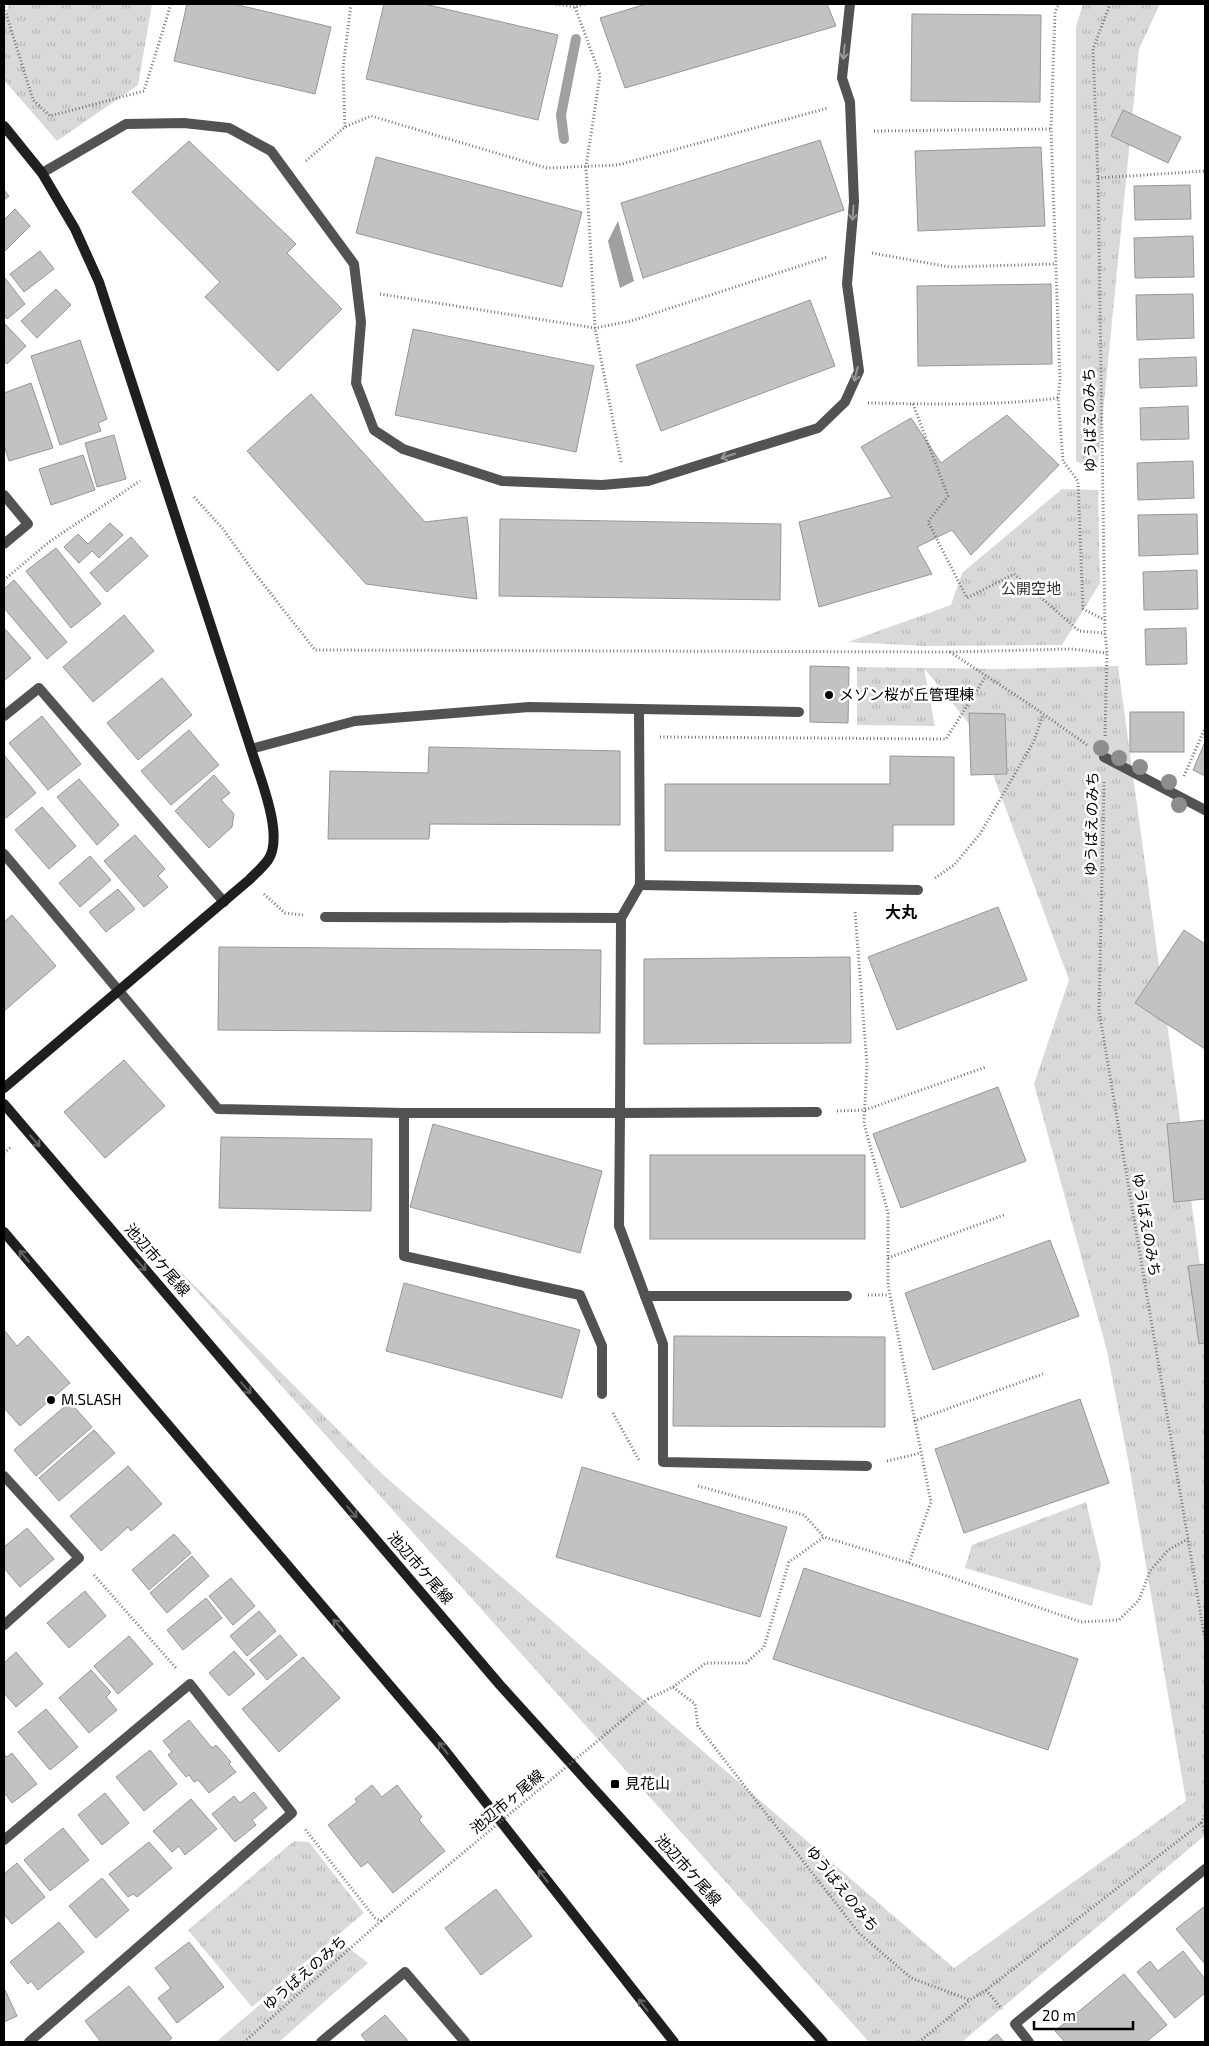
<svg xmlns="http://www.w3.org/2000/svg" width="1209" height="2046" font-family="'Exo 2','Noto Sans JP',sans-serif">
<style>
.grass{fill:url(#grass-tufts)}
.water{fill:#a0a0a0}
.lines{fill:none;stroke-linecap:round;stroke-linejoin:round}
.stream{stroke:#a0a0a0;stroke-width:10}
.building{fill:#c2c2c2;stroke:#969696}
.path{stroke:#747474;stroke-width:3;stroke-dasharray:1 2.5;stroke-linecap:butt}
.lane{stroke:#525252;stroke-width:10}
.street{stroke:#525252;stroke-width:10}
.secondary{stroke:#1f1f1f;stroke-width:10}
.path-bridge{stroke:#747474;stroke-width:3;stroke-dasharray:1 2.5;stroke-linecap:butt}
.tree{fill:#8d8d8d}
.oneway{stroke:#979797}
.oneway2{stroke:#626262}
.poi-dot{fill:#000;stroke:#fff;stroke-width:2}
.labels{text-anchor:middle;stroke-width:5;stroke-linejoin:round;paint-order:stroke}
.street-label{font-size:15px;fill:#000;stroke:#fff}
.park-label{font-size:15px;fill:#303030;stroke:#fff}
.poi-label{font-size:15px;fill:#000;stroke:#fff;text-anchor:start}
.neighbourhood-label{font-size:16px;font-weight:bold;fill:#000;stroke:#fff}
</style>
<defs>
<pattern id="grass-tufts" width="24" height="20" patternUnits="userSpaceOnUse" patternTransform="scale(1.25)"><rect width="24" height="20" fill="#d9d9d9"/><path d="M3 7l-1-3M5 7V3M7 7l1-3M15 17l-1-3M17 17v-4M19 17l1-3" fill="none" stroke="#b8b8b8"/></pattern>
</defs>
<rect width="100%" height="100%" fill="#fff"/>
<!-- grass -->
<g class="grass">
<path d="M9 4H152L138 85 57 141 4 80V20Z"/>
<path d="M1083 4H1160L1139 49 1097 473 1076 461V27Z"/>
<path d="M1062 489 1098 490 1100 583 1062 645 924 646 848 642 951 605 962 573Z"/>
<path d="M1118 666 1205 1301V1835L962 2042H869L166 1257 381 1473 954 1968 1186 1801 1129 1465 1107 1351 1034 1084 1069 980 979 736 924 668 935 726 857 725V667L1002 669Z"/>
<path d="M1086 1502 1101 1564 1092 1606 965 1568 972 1545Z"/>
<path d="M294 1841 309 1842 364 1913 252 2007 188 1930Z"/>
<path d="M337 1939 368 1963 279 2042H216Z"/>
</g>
<!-- water -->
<path class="water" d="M618 221 634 281 620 288 608 241Z"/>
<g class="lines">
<!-- stream -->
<path class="stream" d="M564 139 561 115 576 39"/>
</g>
<!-- building -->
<g class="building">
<path d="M187 4H234L331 27 315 94 174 61Z"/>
<path d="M384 4H424L558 35 538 120 366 79Z"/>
<path d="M646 4H827L836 26 625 88 600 18Z"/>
<path d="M912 14 1041 15 1040 102 911 101Z"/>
<path d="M1123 110 1181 137 1168 163 1111 136Z"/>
<path d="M820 140 844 210 643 278 621 203Z"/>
<path d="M189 141 296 244 287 253 342 309 278 371 205 297 220 282 132 192Z"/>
<path d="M1041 147 1045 226 918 231 915 151Z"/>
<path d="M376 157 582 212 562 287 356 233Z"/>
<path d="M1190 185 1191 219 1135 220 1134 186Z"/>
<path d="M4 190 9 196 4 200Z"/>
<path d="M15 209 30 226 4 252V220Z"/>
<path d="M1193 236 1194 277 1135 278 1134 238Z"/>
<path d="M40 251 54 269 24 292 10 274Z"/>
<path d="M5 278 25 304 7 319 4 314Z"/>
<path d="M1051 284 1052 364 918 366 917 286Z"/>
<path d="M56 289 71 305 37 338 21 321Z"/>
<path d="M1193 294 1194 338 1137 340 1136 295Z"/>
<path d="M810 300 835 366 661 431 636 365Z"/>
<path d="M5 324 26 346 7 364 4 360Z"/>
<path d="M413 329 594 366 576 452 395 415Z"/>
<path d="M80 340 107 419 98 423 101 431 60 445 31 356Z"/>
<path d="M1196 357 1197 386 1140 388 1139 359Z"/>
<path d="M31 383 53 448 9 461 4 445V393Z"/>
<path d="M311 394 425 522 467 517 477 599 366 584 247 451Z"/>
<path d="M1188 406 1189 439 1141 440 1140 408Z"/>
<path d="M1007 415 1059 465 971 555 952 530 917 547 932 574 819 607 799 522 892 497 861 447 911 418 941 463Z"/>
<path d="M114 435 126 479 97 487 85 443Z"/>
<path d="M83 455 95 490 51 505 39 469Z"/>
<path d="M1193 461 1194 498 1138 500 1137 463Z"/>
<path d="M1197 514 1198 554 1139 556 1138 515Z"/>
<path d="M500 519 781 524 780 600 499 596Z"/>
<path d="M110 523 123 535 99 558 92 551 79 563 64 547 78 534 88 544Z"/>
<path d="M131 537 148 556 107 592 90 573Z"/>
<path d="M56 548 101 604 71 628 26 571Z"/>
<path d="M1197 570 1198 609 1144 610 1143 572Z"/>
<path d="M14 580 67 642 47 659 4 608V589Z"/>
<path d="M124 615 154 651 93 702 63 667Z"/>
<path d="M4 628 31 658 4 681Z"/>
<path d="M1186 628 1187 664 1146 665 1145 629Z"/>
<path d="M810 666 849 667 848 723 810 722Z"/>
<path d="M162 678 192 715 138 760 107 723Z"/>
<rect x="1130" y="712" width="54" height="40"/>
<path d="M969 713 1005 714 1007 774 971 775Z"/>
<path d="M42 716 81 764 48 790 9 743Z"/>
<path d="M189 730 219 765 171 805 141 771Z"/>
<path d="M1205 742V776L1193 770Z"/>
<path d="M429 747 620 751V825L430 824 429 839H328L330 771 428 773Z"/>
<path d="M4 755 36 793 6 818 4 816Z"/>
<path d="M890 756 954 757V825H893V851H665V784H890Z"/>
<path d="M214 775 230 793 221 800 234 814 232 827 209 848 175 811Z"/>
<path d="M79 779 119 825 97 845 57 797Z"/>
<path d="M42 807 76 846 49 869 15 830Z"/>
<path d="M135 835 165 869 158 876 168 887 144 907 104 861Z"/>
<path d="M90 856 111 880 80 907 59 883Z"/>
<path d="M118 889 135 909 106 932 89 912Z"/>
<path d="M998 907 1027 980 897 1030 868 957Z"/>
<path d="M12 915 56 966 4 1011V922Z"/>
<path d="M1184 930 1205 944V1049L1135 1003Z"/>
<path d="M219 947 601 950 600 1033 218 1030Z"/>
<path d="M850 957 851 1043 644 1044V959Z"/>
<path d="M124 1060 165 1106 105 1158 64 1112Z"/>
<path d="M998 1087 1026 1161 901 1208 873 1134Z"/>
<path d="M1205 1120V1199L1174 1202 1167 1124Z"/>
<path d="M433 1124 602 1171 580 1253 410 1207Z"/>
<path d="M221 1137 372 1139 371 1211 219 1208Z"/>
<rect x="650" y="1155" width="215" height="84"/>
<path d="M1050 1240 1079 1316 933 1370 905 1293Z"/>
<path d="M1205 1264V1343L1199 1344 1188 1266Z"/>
<path d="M404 1283 580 1330 562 1398 386 1351Z"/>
<path d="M4 1330 17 1346 28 1336 70 1383 20 1426 4 1408Z"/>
<path d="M674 1336 885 1337V1427L673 1426Z"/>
<path d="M1080 1399 1109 1483 964 1533 935 1449Z"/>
<path d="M70 1402 92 1427 36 1476 14 1450Z"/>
<path d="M94 1430 115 1453 59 1501 39 1478Z"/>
<path d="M128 1466 162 1504 131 1531 128 1527 101 1551 70 1516Z"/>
<path d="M582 1467 787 1527 760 1617 556 1557Z"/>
<path d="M27 1528 54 1559 20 1587 4 1568V1547Z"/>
<path d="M174 1534 191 1553 149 1590 132 1570Z"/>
<path d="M192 1556 209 1576 167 1613 150 1593Z"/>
<path d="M804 1568 1078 1659 1048 1750 773 1659Z"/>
<path d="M231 1578 255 1606 233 1625 209 1596Z"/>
<path d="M85 1591 106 1616 69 1648 47 1623Z"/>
<path d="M206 1598 222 1618 183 1650 167 1630Z"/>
<path d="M259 1611 276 1631 247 1656 230 1636Z"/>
<path d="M280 1635 297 1655 267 1680 250 1660Z"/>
<path d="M129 1636 153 1664 118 1694 94 1666Z"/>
<path d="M234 1651 255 1674 229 1696 209 1673Z"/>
<path d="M16 1652 43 1684 16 1707 4 1693V1663Z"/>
<path d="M303 1657 340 1698 279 1752 242 1709Z"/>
<path d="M91 1670 111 1692 106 1697 117 1710 89 1733 59 1698Z"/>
<path d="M46 1709 78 1747 50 1770 18 1732Z"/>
<path d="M189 1720 212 1748 216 1745 231 1762 229 1764 236 1772 209 1793 198 1780 194 1782 189 1775 186 1777 168 1755 172 1752 163 1741Z"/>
<path d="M150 1750 177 1784 144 1811 116 1777Z"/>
<path d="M12 1753 37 1784 12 1803 4 1792V1754L7 1757Z"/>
<path d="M372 1785 382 1797 397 1785 422 1817 419 1820 445 1851 393 1893 368 1862 361 1867 328 1825 357 1802 355 1799Z"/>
<path d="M254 1792 267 1808 252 1820 256 1825 235 1842 212 1814 234 1796 240 1803Z"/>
<path d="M105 1793 129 1823 102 1845 78 1815Z"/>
<path d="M191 1799 217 1829 185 1855 179 1846 172 1852 153 1831Z"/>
<path d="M63 1828 89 1860 50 1891 24 1860Z"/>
<path d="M149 1842 172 1868 137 1897 133 1894 128 1897 109 1874Z"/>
<path d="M17 1863 45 1897 12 1924 4 1914V1874Z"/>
<path d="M102 1878 129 1910 96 1938 69 1906Z"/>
<path d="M496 1889 532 1936 481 1975 445 1928Z"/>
<path d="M1205 1906V1964L1176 1929Z"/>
<path d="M59 1922 84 1952 38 1990 31 1981 28 1984 10 1962Z"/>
<path d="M189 1942 224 1987 177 2023 158 1998 171 1988 155 1968Z"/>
<path d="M1183 1951 1205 1979V1993L1175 2018 1137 1972 1150 1961 1158 1971Z"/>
<path d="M1124 1974 1167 2025 1146 2042H1065L1055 2031Z"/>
<path d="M129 1986 172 2038 167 2042H101L85 2021Z"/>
<path d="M4 1990H5L17 2016 4 2022Z"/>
<path d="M385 2015 409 2042H367L361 2035Z"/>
<path d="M997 2034 1004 2042H987Z"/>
</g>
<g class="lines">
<!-- path -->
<g class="path">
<path d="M556 4 575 7 585 4"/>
<path d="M576 4 575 7 600 75 586 167 595 328 621 462"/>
<path d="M4 7 33 100 50 116 144 91 171 4"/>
<path d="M345 127 343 68 351 4"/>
<path d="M874 131 1051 129"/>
<path d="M306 161 345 127 371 116 547 168 618 165 828 108"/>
<path d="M1098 178 1205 171"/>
<path d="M872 253 950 267 1055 264"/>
<path d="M380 294 595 328 631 321 827 257"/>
<path d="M1058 398 1060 381 1051 129 1055 12 1059 4"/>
<path d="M868 403C931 404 995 406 1058 398L1063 461 1078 481 1083 609 1105 620"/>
<path d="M913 404 948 496 928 522 967 598 1014 574 1079 631 1105 633"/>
<path d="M194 497 223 529 253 571 315 650 949 652 1071 649 1107 653"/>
<path d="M4 580 49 542 140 481"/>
<path d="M950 652 1032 706 1087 745"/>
<path d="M1105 736 1107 653 1105 633 1098 178 1093 49 1110 4"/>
<path d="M660 737 946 739 986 676"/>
<path d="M1184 776 1205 728"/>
<path d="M1104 782 1099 1011 1205 1640"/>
<path d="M935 878 954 865 980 834 1034 741 1043 714"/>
<path d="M264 894 285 913 303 915"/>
<path d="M837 1111 865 1110 986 1067"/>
<path d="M4 1153 11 1147"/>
<path d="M888 1258 1004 1215"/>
<path d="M868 1295H889"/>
<path d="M613 1413 640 1462"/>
<path d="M914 1421 1043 1374"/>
<path d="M887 1461 921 1453"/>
<path d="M698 1486 804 1515 824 1537"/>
<path d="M909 1563 1081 1622 1119 1620 1139 1600 1150 1571 1168 1550 1188 1539"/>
<path d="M94 1575 176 1668"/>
<path d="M673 1687 706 1663H746L764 1647 789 1562 824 1537 909 1563 931 1502 888 1285V1213L864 1123 867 1064 855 912"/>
<path d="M648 1699 673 1687 695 1704 698 1726 859 1933 911 1978 970 2000 986 1990 1201 1823 1205 1815"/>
<path d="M1201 1823 1205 1831"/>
<path d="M986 1990 1002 2009"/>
<path d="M244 2042 381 1921 375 1918 305 1829"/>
<path d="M919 2042 970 2000"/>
</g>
<!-- lane -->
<path class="lane" d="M42 173 126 124 184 123 229 128 271 151 354 264 361 322 356 383 374 430 403 449 502 481 602 485 648 481 818 428 845 402 859 371 847 284 854 202 850 102 842 78 850 4"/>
<!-- street -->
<g class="street">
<path d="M4 495 28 524 4 544"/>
<path d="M639 709 640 885 621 918 620 1113 817 1112"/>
<path d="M4 716 39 688 224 902"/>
<path d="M251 749 355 721 529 707 799 712"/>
<path d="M1104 757 1205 810"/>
<path d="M4 854 218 1109 404 1113H620L619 1226 663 1344V1462L867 1466"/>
<path d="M640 885 918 890"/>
<path d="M325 917 621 918"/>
<path d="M404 1113V1256L580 1295 602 1346V1394"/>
<path d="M645 1296H847"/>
<path d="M4 1476 79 1558 4 1625"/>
<path d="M4 1840 190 1684 292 1813 29 2042"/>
<path d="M321 2042 405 1972 465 2042"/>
<path d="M1029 2042 1015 2024 1205 1869"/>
</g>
<!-- secondary -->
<g class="secondary">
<path d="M4 126 42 173 75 229 99 282 251 749C259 775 285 836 268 860 263 867 255 874 249 880L4 1088"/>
<path d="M4 1104 500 1685 823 2042"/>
<path d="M4 1232 443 1748 674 2042"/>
</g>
<!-- path-bridge -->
<path class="path-bridge" d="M381 1921 648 1699"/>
</g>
<!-- trees -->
<g class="tree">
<circle cx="1101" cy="748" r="8"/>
<circle cx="1119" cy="758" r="8"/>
<circle cx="1140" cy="767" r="8"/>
<circle cx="1169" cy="782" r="8"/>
<circle cx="1179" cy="805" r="8"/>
</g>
<!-- one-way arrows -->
<defs><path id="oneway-shaft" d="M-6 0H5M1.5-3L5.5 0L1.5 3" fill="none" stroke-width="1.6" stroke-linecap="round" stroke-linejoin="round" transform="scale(1.25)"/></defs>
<g class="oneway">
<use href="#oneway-shaft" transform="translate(844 52) rotate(95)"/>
<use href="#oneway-shaft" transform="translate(853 213) rotate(94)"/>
<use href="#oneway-shaft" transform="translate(856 374) rotate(104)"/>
<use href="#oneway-shaft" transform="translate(728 456) rotate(163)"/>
</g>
<g class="oneway2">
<use href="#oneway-shaft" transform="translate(35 1141) rotate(49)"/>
<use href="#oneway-shaft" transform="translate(24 1256) rotate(-130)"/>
<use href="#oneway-shaft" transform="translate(141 1265) rotate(49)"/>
<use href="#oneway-shaft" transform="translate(246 1388) rotate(49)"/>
<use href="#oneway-shaft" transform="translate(352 1512) rotate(49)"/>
<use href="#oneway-shaft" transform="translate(338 1625) rotate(-130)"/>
<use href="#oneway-shaft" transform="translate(443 1748) rotate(-129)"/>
<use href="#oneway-shaft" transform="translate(543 1876) rotate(-128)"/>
<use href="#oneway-shaft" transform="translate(643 2005) rotate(-128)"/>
</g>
<!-- markers -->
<g class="poi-dot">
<circle cx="829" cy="695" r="5"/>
<circle cx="51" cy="1400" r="5"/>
<rect x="610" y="1779" width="10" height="10" rx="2.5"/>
</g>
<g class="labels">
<!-- street labels -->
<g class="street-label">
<text transform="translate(1090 420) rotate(-91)" y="5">ゆうばえのみち</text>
<text transform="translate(1092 824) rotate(-89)" y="5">ゆうばえのみち</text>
<text transform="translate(1146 1225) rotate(80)" y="5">ゆうばえのみち</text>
<text transform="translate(157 1260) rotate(49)" y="5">池辺市ケ尾線</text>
<text transform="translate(420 1568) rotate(49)" y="5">池辺市ケ尾線</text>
<text transform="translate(507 1802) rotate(-40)" y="5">池辺市ヶ尾線</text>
<text transform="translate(688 1870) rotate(48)" y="5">池辺市ケ尾線</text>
<text transform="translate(842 1889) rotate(51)" y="5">ゆうばえのみち</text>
<text transform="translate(305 1973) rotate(-41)" y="5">ゆうばえのみち</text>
</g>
<!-- park labels -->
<g class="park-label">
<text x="1031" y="594">公開空地</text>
</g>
<!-- poi labels -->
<g class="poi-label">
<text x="839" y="700">メゾン桜が丘管理棟</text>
<text x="61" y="1405">M.SLASH</text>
<text x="625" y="1789">見花山</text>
</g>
<!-- neighbourhood labels -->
<g class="neighbourhood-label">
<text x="901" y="918">大丸</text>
</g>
</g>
<!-- border -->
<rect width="1209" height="2046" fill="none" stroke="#000000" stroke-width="10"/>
<!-- scale -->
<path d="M1034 2021v8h99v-8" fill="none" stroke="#000000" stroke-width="2.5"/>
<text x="1042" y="2021" font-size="15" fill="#000000" stroke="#ffffff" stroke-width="4" paint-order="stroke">20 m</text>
</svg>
